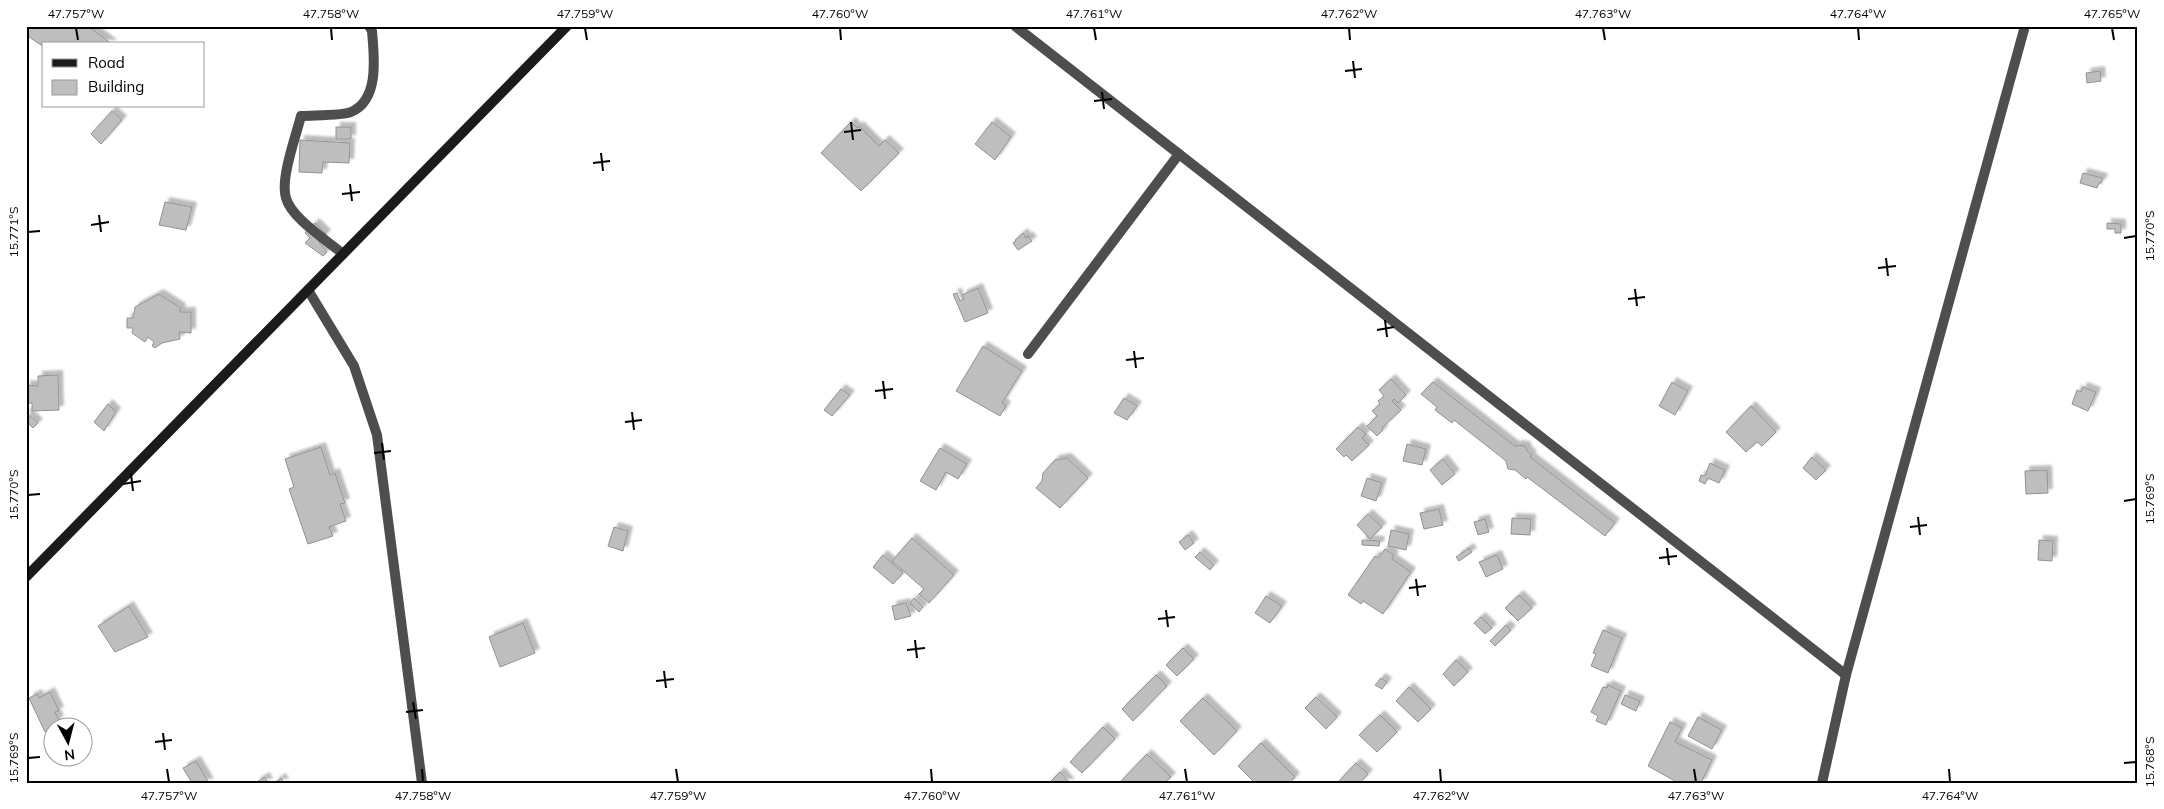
<svg xmlns="http://www.w3.org/2000/svg" width="2164" height="809" font-family="Mulish,sans-serif">
<style>
.building{fill:#bebebe;stroke:#929292;filter:url(#shadow)}
.lines{fill:none;stroke-linecap:round;stroke-linejoin:round}
.lane{stroke:#4e4e4e;stroke-width:10}
.street{stroke:#4e4e4e;stroke-width:10}
.secondary{stroke:#1b1b1b;stroke-width:10}
.ticks{fill:none;stroke:#000;stroke-width:2}
.neatline{fill:none;stroke:#000;stroke-width:2}
.ticks-label{font-size:12px;text-anchor:middle;fill:#000}
</style>
<defs>
<filter id="shadow"><feDropShadow dx="4.5" dy="-4.5" stdDeviation="1" flood-color="#0004"/></filter>
</defs>
<rect width="100%" height="100%" fill="#fff"/>
<!-- building -->
<g class="building">
<path d="M26 26H88L112 44H44V47L26 35Z"/>
<path d="M2100 71 2101 81 2087 83 2086 73Z"/>
<path d="M112 111 122 120 101 144 91 134Z"/>
<path d="M851 122 857 128 859 126 879 146 885 140 899 153 861 191 821 153Z"/>
<path d="M992 122 1011 137 995 160 975 144Z"/>
<rect x="336" y="127" width="15" height="12"/>
<path d="M300 140 350 143 349 163 323 162 322 173 299 172Z"/>
<path d="M2083 173 2103 178 2101 183H2099L2097 188 2080 183Z"/>
<path d="M165 202 192 207 186 230 159 225Z"/>
<path d="M315 223 326 234 319 242 327 252 323 256 305 243 310 238 305 233Z"/>
<path d="M2107 223 2121 224V233H2115V229H2107Z"/>
<path d="M1023 233 1026 238 1028 236 1032 241 1018 250 1013 243 1016 241 1015 240Z"/>
<path d="M978 288 988 313 965 322 953 294 957 293 960 301 964 299 962 295Z"/>
<path d="M159 294 181 308 180 312H191V333L179 332 180 339 162 343 155 348 152 346 154 342 148 337 145 342 132 333 133 328H127V318H133L135 307Z"/>
<path d="M983 346 1022 371 1002 403 1006 406 1000 416 956 391Z"/>
<path d="M58 375 59 410 32 411V403H26V385L38 386V376Z"/>
<path d="M1391 379 1406 395 1398 403 1394 399 1392 401 1401 410 1382 428 1383 430 1377 436 1367 426 1377 416 1372 411 1380 404 1378 401 1384 396 1379 390Z"/>
<path d="M1433 382 1516 447 1517 445 1525 446 1528 452 1532 455 1530 457 1615 523 1605 536 1527 477 1526 479 1515 470 1508 469 1506 461 1454 420 1452 423 1435 410 1437 407 1421 394Z"/>
<path d="M1672 382 1688 391 1675 415 1659 406Z"/>
<path d="M2083 387 2096 392 2088 411 2072 404 2077 390 2081 392Z"/>
<path d="M841 389 850 395 832 416 824 410Z"/>
<path d="M1124 398 1137 406 1127 420 1114 413Z"/>
<path d="M108 404 116 412 104 431 94 422Z"/>
<path d="M1751 406 1776 432 1762 446 1757 442 1746 452 1726 432Z"/>
<path d="M26 412 38 423 33 428 26 421Z"/>
<path d="M1358 427 1366 434 1362 438 1369 445 1352 461 1346 455 1344 457 1336 449Z"/>
<path d="M1407 444 1426 449 1422 465 1403 461Z"/>
<path d="M321 447 330 475 335 473 345 503 340 504 346 521 329 527 333 536 308 544 289 489 294 487 285 459Z"/>
<path d="M940 448 967 464 958 479 946 472 936 490 920 481Z"/>
<path d="M1812 457 1826 470 1816 480 1803 468Z"/>
<path d="M1067 458 1088 478 1060 508 1036 488 1042 481 1043 473 1055 460Z"/>
<path d="M1443 459 1455 474 1442 485 1430 470Z"/>
<path d="M1710 463 1725 470 1719 483 1708 478 1705 484 1699 481 1701 475 1705 476Z"/>
<path d="M2047 470 2048 493 2026 494 2025 471Z"/>
<path d="M1367 478 1382 483 1376 501 1361 496Z"/>
<path d="M1439 509 1443 525 1424 529 1420 513Z"/>
<path d="M1368 514 1382 527 1370 539 1357 525Z"/>
<path d="M1512 518 1531 519 1530 535 1511 534Z"/>
<path d="M1485 519 1489 532 1478 535 1474 522Z"/>
<path d="M614 527 628 531 623 551 608 546Z"/>
<path d="M1391 530 1409 534 1406 550 1388 546Z"/>
<path d="M1188 535 1194 543 1185 550 1179 542Z"/>
<path d="M912 538 954 575 929 603 919 594 924 589 892 561Z"/>
<path d="M1362 540 1380 541 1379 546 1362 545Z"/>
<path d="M2039 540 2053 541 2052 561 2038 560Z"/>
<path d="M1469 548 1472 552 1459 561 1456 557Z"/>
<path d="M1385 549 1394 555 1392 559 1411 572 1383 614 1363 601 1361 604 1348 595 1375 556 1378 558Z"/>
<path d="M1200 552 1214 565 1210 570 1195 557Z"/>
<path d="M883 555 903 573 893 584 873 567Z"/>
<path d="M1497 555 1503 569 1486 577 1479 562Z"/>
<path d="M1519 595 1532 608 1518 621 1505 608Z"/>
<path d="M1266 596 1282 606 1270 623 1255 613Z"/>
<path d="M914 598 923 607 919 612 910 603Z"/>
<path d="M906 603 911 616 895 620 892 606Z"/>
<path d="M129 606 148 637 115 652 98 626Z"/>
<path d="M1481 617 1492 628 1485 634 1474 623Z"/>
<path d="M523 623 535 653 500 667 489 637Z"/>
<path d="M1506 625 1511 630 1495 646 1490 641Z"/>
<path d="M1603 630 1622 638 1608 673 1591 666 1596 654 1593 653Z"/>
<path d="M1183 648 1194 659 1177 676 1166 665Z"/>
<path d="M1456 660 1468 672 1454 686 1443 674Z"/>
<path d="M1156 675 1167 686 1133 721 1122 709Z"/>
<path d="M1381 678 1387 682 1382 689 1375 685Z"/>
<path d="M1608 685 1621 691 1606 725 1596 721 1598 716 1591 712 1603 687 1607 688Z"/>
<path d="M1409 687 1431 709 1418 722 1396 701Z"/>
<path d="M50 692 59 711 55 712 59 720 55 722 57 725 45 732 29 698 37 694 39 698Z"/>
<path d="M1625 695 1640 701 1636 711 1621 704Z"/>
<path d="M1316 697 1337 717 1326 729 1305 708Z"/>
<path d="M1203 698 1237 731 1214 755 1180 721Z"/>
<path d="M1380 715 1397 732 1377 752 1359 735Z"/>
<path d="M1698 717 1722 730 1712 749 1688 736Z"/>
<path d="M1670 722 1682 728 1675 742 1712 760 1701 783H1674L1675 781 1648 766Z"/>
<path d="M1103 727 1115 739 1082 773 1070 762Z"/>
<path d="M1261 743 1295 777 1290 783H1255L1238 766Z"/>
<path d="M1147 754 1171 777 1165 783H1119Z"/>
<path d="M196 761 209 783H192L183 768Z"/>
<path d="M1356 763 1368 774 1360 783H1337Z"/>
<path d="M1060 772 1070 783H1049Z"/>
<path d="M265 777 268 783H255Z"/>
<path d="M281 778 284 783H274Z"/>
</g>
<g class="lines">
<!-- lane -->
<path class="lane" d="M343 254C328 241 291 218 286 198 280 179 296 136 301 116 312 115 342 116 351 112 380 100 374 56 372 31L369 26"/>
<!-- street -->
<g class="street">
<path d="M1015 26 1846 675"/>
<path d="M308 290 354 366 377 435 422 783"/>
<path d="M1028 354 1179 154"/>
<path d="M1822 783 1846 675 2025 26"/>
</g>
<!-- secondary -->
<path class="secondary" d="M26 577 567 26"/>
</g>
<!-- ticks -->
<path class="ticks" d="M76 28 78 40M331 28 332 40M585 28 587 40M840 28 841 40M1094 28 1096 40M1349 28 1350 40M1603 28 1605 40M1858 28 1859 40M2112 28 2114 40M1353 61 1355 78M1345 71 1362 69M1102 92 1104 109M1094 101 1112 99M851 122 853 140M844 132 861 130M601 153 603 171M593 163 610 161M350 184 352 201M342 194 360 192M99 215 101 232M91 225 109 222M28 232 40 231M2124 238 2136 236M1886 258 1888 276M1878 268 1896 266M1635 289 1637 306M1628 299 1645 297M1385 320 1387 337M1377 330 1394 327M1134 351 1136 368M1126 360 1144 358M883 381 885 399M875 391 893 389M632 412 634 430M625 422 642 420M382 443 384 460M374 453 391 451M131 474 133 491M123 484 141 481M28 495 40 494M2124 501 2136 499M1918 517 1920 535M1910 527 1927 525M1667 548 1669 565M1659 558 1677 556M1416 579 1418 596M1409 588 1426 586M1166 610 1168 627M1158 619 1175 617M915 640 917 658M907 650 925 648M664 671 666 688M656 681 674 679M413 702 416 719M406 712 423 710M163 733 165 750M155 742 172 740M28 758 40 757M2124 763 2136 762M167 769 169 782M422 769 423 782M676 769 678 782M931 769 932 782M1185 769 1187 782M1440 769 1441 782M1694 769 1696 782M1949 769 1950 782"/>
<!-- border -->
<rect width="2164" height="809" fill="none" stroke="#ffffff" stroke-width="55"/>
<!-- legend -->
<rect x="42" y="42" width="162" height="65" fill="#ffffff" stroke="#999999"/>
<rect x="52" y="59" width="25" height="8" fill="#1b1b1b" stroke="#999999"/>
<text x="88" y="68" font-size="15" fill="#000000">Road</text>
<rect x="52" y="80" width="25" height="15" fill="#bebebe" stroke="#999999"/>
<text x="88" y="92" font-size="15" fill="#000000">Building</text>
<!-- north arrow -->
<g transform="translate(68 742) rotate(173)"><circle r="24" fill="#ffffff" stroke="#999999"/>
<path d="M0-4L9 19L0 12L-9 19Z" fill="#000000"/>
<text y="-8" font-size="14" font-weight="bold" text-anchor="middle" fill="#000000">N</text>
</g>
<rect x="28" y="28" width="2108" height="754" class="neatline"/>
<g class="ticks-label">
<text x="76" y="18">47.757°W</text>
<text x="331" y="18">47.758°W</text>
<text x="585" y="18">47.759°W</text>
<text x="840" y="18">47.760°W</text>
<text x="1094" y="18">47.761°W</text>
<text x="1349" y="18">47.762°W</text>
<text x="1603" y="18">47.763°W</text>
<text x="1858" y="18">47.764°W</text>
<text x="2112" y="18">47.765°W</text>
<text transform="translate(14 232) rotate(-90)" y="4">15.771°S</text>
<text transform="translate(2150 236) rotate(-90)" y="4">15.770°S</text>
<text transform="translate(14 495) rotate(-90)" y="4">15.770°S</text>
<text transform="translate(2150 499) rotate(-90)" y="4">15.769°S</text>
<text transform="translate(14 758) rotate(-90)" y="4">15.769°S</text>
<text transform="translate(2150 762) rotate(-90)" y="4">15.768°S</text>
<text x="169" y="800">47.757°W</text>
<text x="423" y="800">47.758°W</text>
<text x="678" y="800">47.759°W</text>
<text x="932" y="800">47.760°W</text>
<text x="1187" y="800">47.761°W</text>
<text x="1441" y="800">47.762°W</text>
<text x="1696" y="800">47.763°W</text>
<text x="1950" y="800">47.764°W</text>
</g>
</svg>
